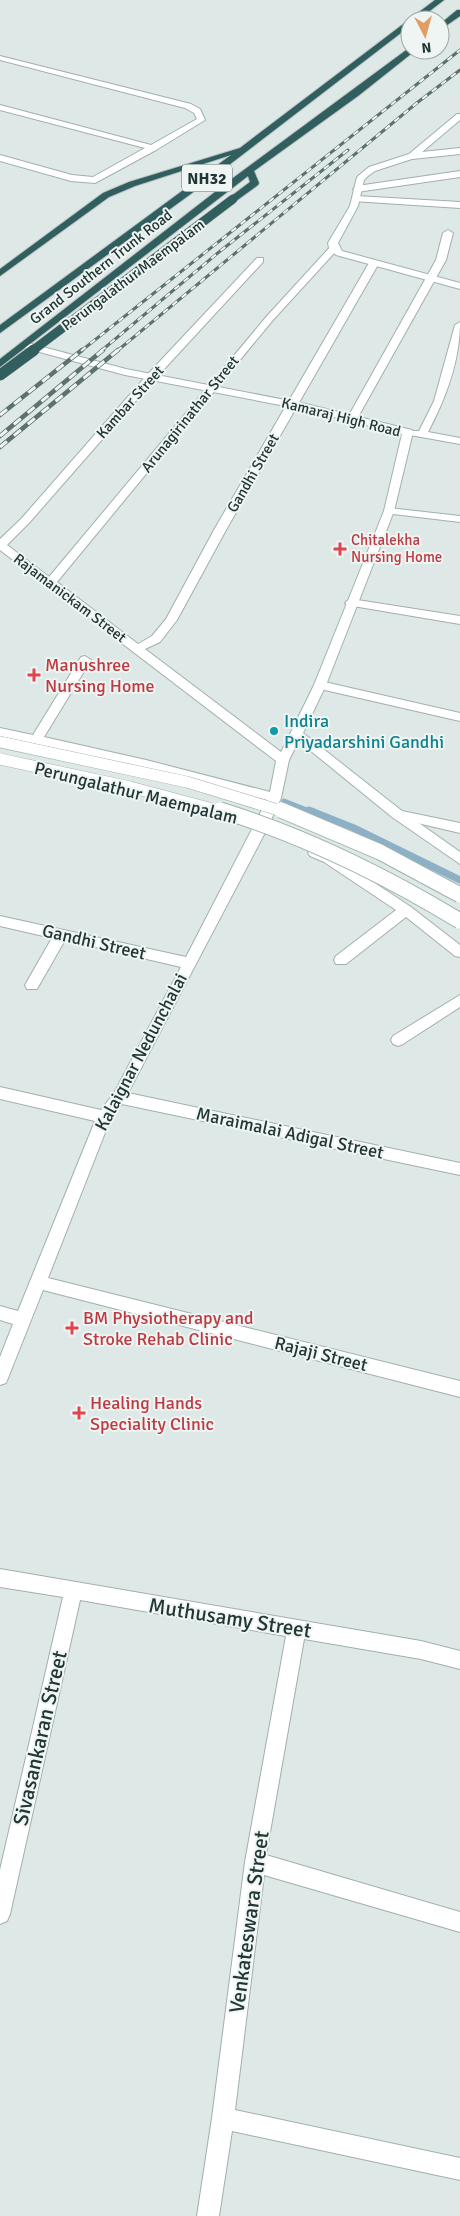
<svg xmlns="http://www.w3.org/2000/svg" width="460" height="2216" font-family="Signika,sans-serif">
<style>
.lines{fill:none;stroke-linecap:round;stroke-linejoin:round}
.stream-far1{stroke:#8cb1c7;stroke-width:5}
.stream{stroke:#8cb1c7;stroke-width:7}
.street-casing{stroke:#a2afad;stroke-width:2}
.secondary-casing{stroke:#9fb2af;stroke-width:2}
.highway-casing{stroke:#bdc3c2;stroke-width:2}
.street{fill:#fff;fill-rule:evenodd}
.secondary{fill:#fff;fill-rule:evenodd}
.highway{fill:#315e5e;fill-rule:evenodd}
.rail-far1-casing{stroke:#5c7170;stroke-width:3}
.rail-casing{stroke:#5c7170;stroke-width:4.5}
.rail-far1{stroke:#eef5f3;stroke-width:2;stroke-dasharray:6;stroke-linecap:butt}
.rail{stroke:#eef5f3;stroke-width:3;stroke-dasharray:9;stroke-linecap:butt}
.secondary-bridge-far1-casing{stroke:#9fb2af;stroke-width:12;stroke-linecap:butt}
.secondary-bridge-casing{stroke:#9fb2af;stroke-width:17;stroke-linecap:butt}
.highway-bridge-far1-casing{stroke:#bdc3c2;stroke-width:10;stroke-linecap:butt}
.highway-bridge-casing{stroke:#bdc3c2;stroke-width:12;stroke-linecap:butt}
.secondary-bridge-far1{stroke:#fff;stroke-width:11}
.secondary-bridge{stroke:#fff;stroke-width:15}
.highway-bridge-far1{stroke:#315e5e;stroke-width:9}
.highway-bridge{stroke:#315e5e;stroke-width:11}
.health-dot{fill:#e0444e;stroke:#eef5f3;stroke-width:2}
.culture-dot{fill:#0f9aa8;stroke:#eef5f3;stroke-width:2}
.labels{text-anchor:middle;stroke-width:4;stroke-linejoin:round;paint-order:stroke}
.far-street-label{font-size:15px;fill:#223635;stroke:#eef5f3}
.far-health-label{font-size:15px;fill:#be3a42;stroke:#eef5f3;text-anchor:start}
.shield{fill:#eef5f3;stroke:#5f6f6e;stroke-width:1}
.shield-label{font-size:16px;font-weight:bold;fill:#223635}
.health-label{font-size:18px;fill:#be3a42;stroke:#eef5f3;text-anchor:start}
.culture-label{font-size:18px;fill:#0d838f;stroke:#eef5f3;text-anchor:start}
.street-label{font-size:18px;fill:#223635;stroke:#eef5f3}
.near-street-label{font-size:21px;fill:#223635;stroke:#eef5f3}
</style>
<rect width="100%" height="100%" fill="#dee8e6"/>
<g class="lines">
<!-- stream-far1 -->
<path class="stream-far1" d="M284 801 312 812"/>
<!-- stream -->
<path class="stream" d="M309 810 354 828 460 880"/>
<!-- street casing -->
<g class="street-casing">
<g id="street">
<path d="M0 56 191 104 200 109 205 120 156 150 95 183 71 181 0 161V155L72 175 93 177 145 148 0 110V105L151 145 197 119 194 113 185 108 0 60Z"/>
<path d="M460 148V154L412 159 408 156 412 153Z"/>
<path d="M460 171V177L357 192 353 189 357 186Z"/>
<path d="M356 196 460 202V208L353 201V197Z"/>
<path d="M448 230 453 233 446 260 358 417 353 420 349 419 348 417 436 260 443 233Z"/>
<path d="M334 245 339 248 337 250 273 320 57 582 138 644 152 636 166 619 214 530 369 263 371 261H377L379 263 226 530 177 620 160 642 145 649 281 752 292 731 296 730 302 734 289 760 281 798 267 829 128 1093 460 1163V1175L122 1104 110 1120 48 1278 460 1381V1397L43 1290 8 1378 6 1383 0 1385V1357L13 1324 0 1320V1306L18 1311 95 1121 0 1099V1087L101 1110 114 1093 181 967 65 940 37 989H27L25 985 52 938 0 926V916L186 957 267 800 146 768 0 736V728L33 735 81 657 85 656 91 660 44 737 146 760 270 792 276 761 0 550V539L21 519 147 375 257 258H263V262L155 379 29 523 7 545 49 577 267 316 331 246Z"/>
<path d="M460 322C460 361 446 398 428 432L460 438V444L410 435V431H419L434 401 455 325Z"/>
<path d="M389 508 460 516V522L385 513 384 511 385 509Z"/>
<path d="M351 599 460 616V624L347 605 345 603 347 601Z"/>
<path d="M320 681 460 713V721L316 688 314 685 316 682Z"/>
<path d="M397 810 460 823V833L392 817 390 814 392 811Z"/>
<path d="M315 848 334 856 411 907 460 945V957L455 956 406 917 346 964H336L334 960 336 956 396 910 324 862 310 856 308 853 310 850Z"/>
<path d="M460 995V1007L403 1044 398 1046 393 1044 391 1040 393 1036Z"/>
<path d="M0 1569 421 1641 460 1651V1669L421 1659 304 1639 266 1855 460 1912V1932L264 1875 235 2110 460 2158V2180L232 2131 219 2216H197L212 2118 245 1862 286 1636 80 1600 10 1914 7 1921 0 1924V1870L63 1597 0 1587Z"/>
</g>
</g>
<!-- secondary casing -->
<g class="secondary-casing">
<g id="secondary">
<path d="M457 114H460V120L415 158 375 171 368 176 364 180 358 206 338 243 342 251 460 283V289L336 255 329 248 328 243 350 206 357 177 369 167 409 154Z"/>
<path d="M24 342 126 369 306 404 412 430 413 432 394 511 326 685 303 733 402 811 460 852V864L392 817 290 734 314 685 384 511 402 434 306 410 125 375 21 347V343Z"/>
</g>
</g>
<!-- highway casing -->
<g class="highway-casing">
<g id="highway">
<path d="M435 0H444L418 20H410V26L203 185 0 333V325L231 155 135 186 109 197 0 276V269L103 193 129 182 240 148Z"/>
<path d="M457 10H460V16L440 30V24Z"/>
<path d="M409 48 416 50 358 96 254 171 259 183 258 185 236 201H230V197L250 182 248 176 0 367V359L233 178Z"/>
</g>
</g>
<!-- street -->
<use href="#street" class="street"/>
<!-- secondary -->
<use href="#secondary" class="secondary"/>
<!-- highway -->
<use href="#highway" class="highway"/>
<!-- rail-far1 casing -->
<g class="rail-far1-casing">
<g id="rail-far1">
<path d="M81 351 460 50"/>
<path d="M101 351 219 252 348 150"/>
<path d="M117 351 418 102 460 70"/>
</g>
</g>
<!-- rail casing -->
<g class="rail-casing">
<g id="rail">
<path d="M0 415 82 350"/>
<path d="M0 436 103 350"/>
<path d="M0 447 118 350"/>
</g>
</g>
<!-- rail-far1 -->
<use href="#rail-far1" class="rail-far1"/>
<!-- rail -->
<use href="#rail" class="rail"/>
<!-- secondary-bridge-far1 casing -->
<g class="secondary-bridge-far1-casing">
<g id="secondary-bridge-far1">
<path d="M0 742 187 782 285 812"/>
<path d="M0 759 130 787 224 812"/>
</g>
</g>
<!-- secondary-bridge casing -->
<g class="secondary-bridge-casing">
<g id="secondary-bridge">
<path d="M220 810C305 836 384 875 460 921"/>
<path d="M281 810 380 852 460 895"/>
</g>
</g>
<!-- highway-bridge-far1 casing -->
<g class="highway-bridge-far1-casing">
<path id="highway-bridge-far1" d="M32 351 233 199"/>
</g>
<!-- highway-bridge casing -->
<g class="highway-bridge-casing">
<path id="highway-bridge" d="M0 375 34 350"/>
</g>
<!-- secondary-bridge-far1 -->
<use href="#secondary-bridge-far1" class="secondary-bridge-far1"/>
<!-- secondary-bridge -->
<use href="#secondary-bridge" class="secondary-bridge"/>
<!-- highway-bridge-far1 -->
<use href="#highway-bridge-far1" class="highway-bridge-far1"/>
<!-- highway-bridge -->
<use href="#highway-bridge" class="highway-bridge"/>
</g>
<!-- markers -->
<g class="health-dot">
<path d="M337.5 541.5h5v5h5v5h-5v5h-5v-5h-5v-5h5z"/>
<path d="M31.5 667.5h5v5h5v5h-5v5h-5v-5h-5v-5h5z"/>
<path d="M69.5 1320.5h5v5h5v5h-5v5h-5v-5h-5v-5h5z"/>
<path d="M76.5 1405.5h5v5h5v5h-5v5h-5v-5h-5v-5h5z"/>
</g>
<circle class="culture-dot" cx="274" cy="731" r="5"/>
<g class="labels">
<!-- far-street labels -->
<g class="far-street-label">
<text transform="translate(101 267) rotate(-38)" y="5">Grand Southern Trunk Road</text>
<text transform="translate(133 275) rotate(-37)" y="5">Perungalathur Maempalam</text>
<text transform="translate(130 402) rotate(-48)" y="5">Kambar Street</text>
<text transform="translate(190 414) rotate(-51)" y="5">Arunagirinathar Street</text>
<text transform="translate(341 417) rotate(14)" y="5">Kamaraj High Road</text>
<text transform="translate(253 473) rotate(-60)" y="5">Gandhi Street</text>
<text transform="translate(70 598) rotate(37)" y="5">Rajamanickam Street</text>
</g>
<!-- far-health labels -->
<g class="far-health-label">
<text x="351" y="545">Chitalekha<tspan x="351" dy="17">Nursing Home</tspan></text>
</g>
<!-- shield labels -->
<rect class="shield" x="182" y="164.5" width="50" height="27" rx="4"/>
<g class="shield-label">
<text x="207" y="184">NH32</text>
</g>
<!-- health labels -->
<g class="health-label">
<text x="45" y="671">Manushree<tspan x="45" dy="21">Nursing Home</tspan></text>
<text x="83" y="1324">BM Physiotherapy and<tspan x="83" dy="21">Stroke Rehab Clinic</tspan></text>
<text x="90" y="1409">Healing Hands<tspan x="90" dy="21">Speciality Clinic</tspan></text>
</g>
<!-- culture labels -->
<g class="culture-label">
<text x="284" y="727">Indira<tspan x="284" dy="21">Priyadarshini Gandhi</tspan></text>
</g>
<!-- street labels -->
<g class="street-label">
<text transform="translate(136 793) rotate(14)" y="6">Perungalathur Maempalam</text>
<text transform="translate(94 942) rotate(13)" y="6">Gandhi Street</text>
<text transform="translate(141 1052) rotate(-62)" y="6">Kalaignar Nedunchalai</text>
<text transform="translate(290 1133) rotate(12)" y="6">Maraimalai Adigal Street</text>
<text transform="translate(321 1354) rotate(14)" y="6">Rajaji Street</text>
</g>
<!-- near-street labels -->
<g class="near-street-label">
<text transform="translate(230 1618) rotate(9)" y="7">Muthusamy Street</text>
<text transform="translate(40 1738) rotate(-77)" y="7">Sivasankaran Street</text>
<text transform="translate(249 1922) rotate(-82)" y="7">Venkateswara Street</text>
</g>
</g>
<!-- north arrow -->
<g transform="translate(425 35) rotate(174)"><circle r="24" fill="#eef5f3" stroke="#9ca9a7"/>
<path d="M0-4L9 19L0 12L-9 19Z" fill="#e19d63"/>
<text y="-8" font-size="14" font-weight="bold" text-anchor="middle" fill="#223635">N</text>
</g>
</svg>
